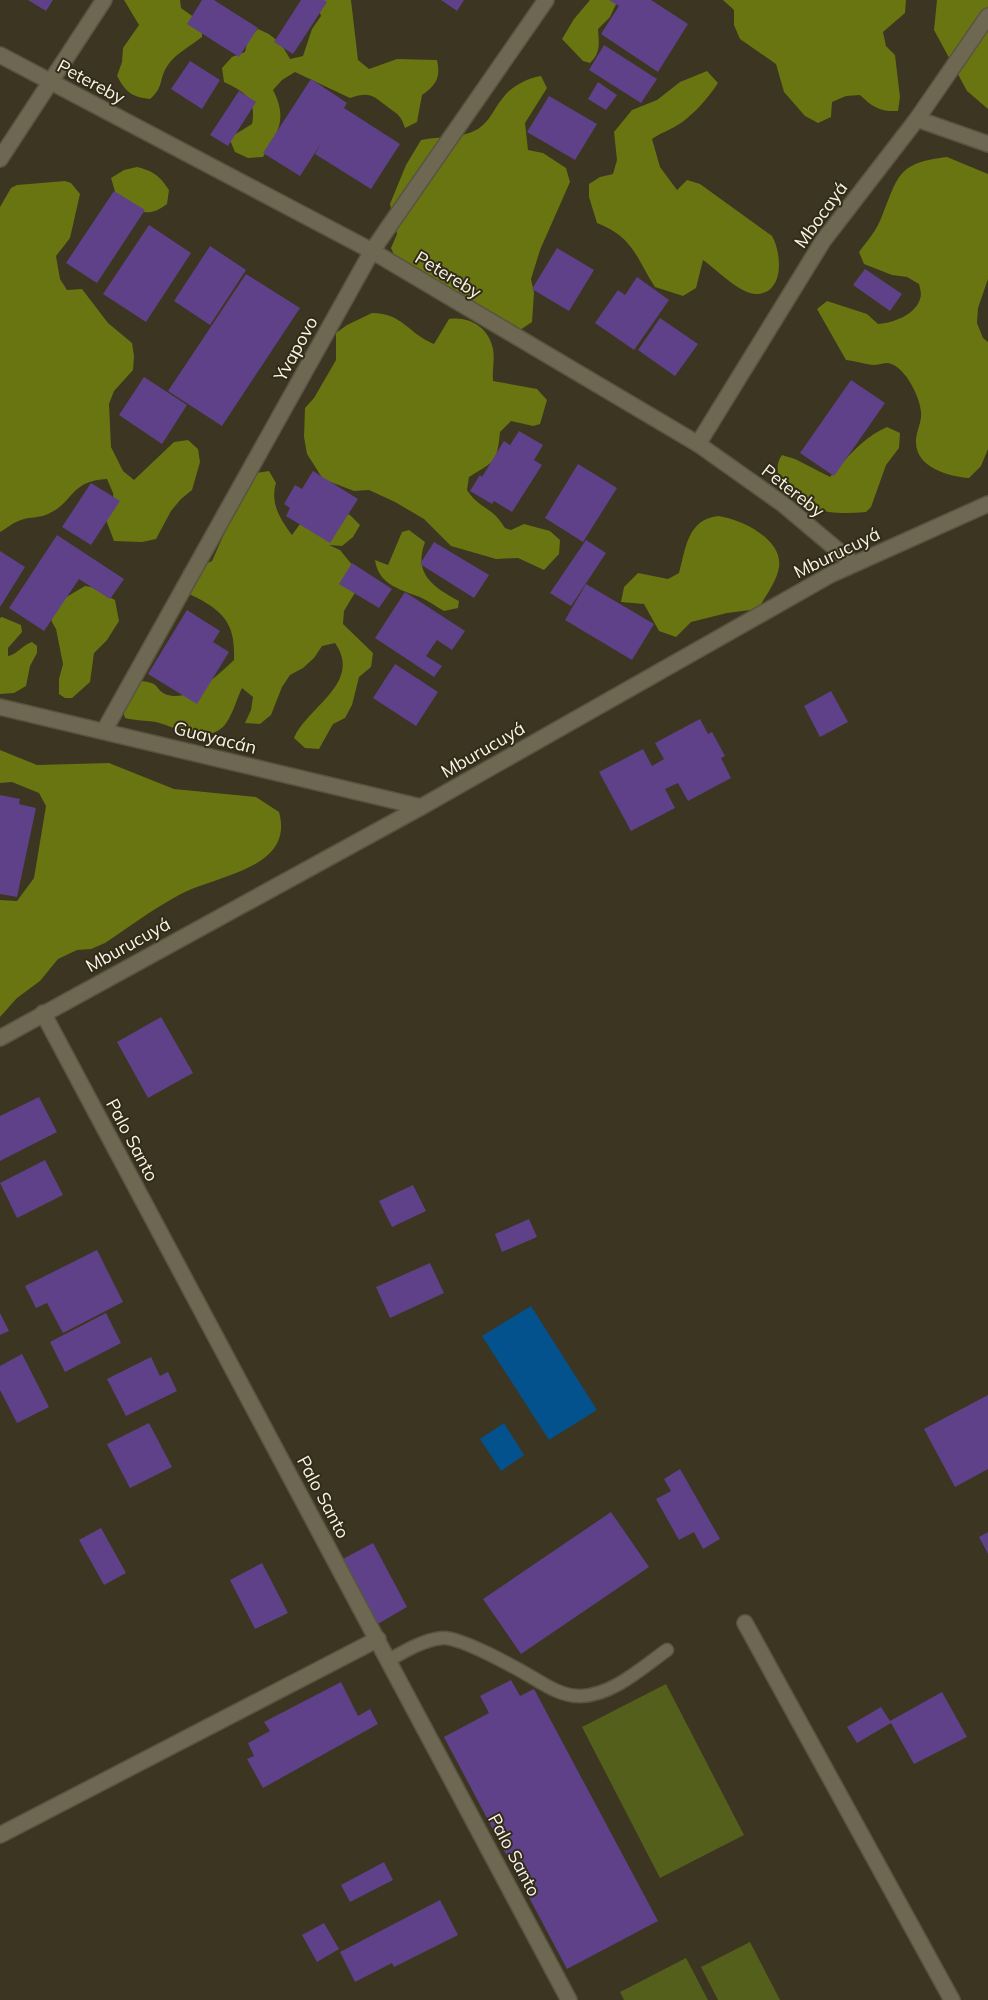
<svg xmlns="http://www.w3.org/2000/svg" width="988" height="2000" font-family="Mulish,sans-serif">
<style>
.green{fill:#555f1c}
.forest{fill:#687510}
.water{fill:#03528d}
.building{fill:#5f4189}
.lines{fill:none;stroke-linecap:round;stroke-linejoin:round}
.lane-casing{stroke:#595442;stroke-width:15}
.street-casing{stroke:#595442;stroke-width:18}
.lane{stroke:#6e6751;stroke-width:12}
.street{stroke:#6e6751;stroke-width:15}
.labels{text-anchor:middle;stroke-width:4;stroke-linejoin:round;paint-order:stroke}
.street-label{font-size:18px;fill:#f7f3e7;stroke:#312b17}
</style>
<rect width="100%" height="100%" fill="#3b3521"/>
<!-- green -->
<g class="green">
<path d="M666 1684 744 1835 660 1878 582 1727Z"/>
<path d="M750 1942 780 2000H718L701 1967Z"/>
<path d="M686 1958 708 2000H624L620 1992Z"/>
</g>
<!-- forest -->
<g class="forest">
<path d="M124 0H180L181 8 202 23V37C192 45 175 54 168 65 158 79 165 86 150 99 131 97 126 92 117 76L122 62 123 48 139 25Z"/>
<path d="M316 0H351L358 60 369 69 397 59 437 60C441 78 436 85 422 95L417 122 405 128C401 116 399 115 389 108 373 96 371 91 350 98L295 72 282 80 273 90C288 119 278 132 263 157L248 158 235 152 229 138 252 124C257 98 244 92 224 82L222 68 232 57 245 52 248 39 258 29C274 35 282 44 290 59L303 56 312 29 321 16Z"/>
<path d="M590 0H618L610 17 598 29C599 43 601 53 590 63L583 61 562 39 574 19Z"/>
<path d="M723 0H906L905 13 883 32 886 46 895 55 900 97 898 111C881 112 872 107 860 95L846 96 832 102 831 117 818 123 805 116 784 92 776 64 740 39 734 25V10Z"/>
<path d="M937 0H988V109L967 91 934 30Z"/>
<path d="M707 71 718 83C710 96 691 118 676 126 668 131 660 133 652 139L660 167 677 190 687 180 700 184 772 236C782 253 785 295 755 294 739 293 716 269 703 260L696 288 683 296 655 287C635 256 634 238 597 223L589 197V184L600 177 613 174 617 160 614 132 632 110 657 100 680 82Z"/>
<path d="M541 76 547 88 525 123 528 150 543 153 566 168 570 182 540 250 531 279 534 293 532 322 520 330 507 331 403 274 391 248 397 234 390 204 406 165 421 140C440 136 460 139 478 129 490 121 493 110 502 99 510 87 527 78 541 76Z"/>
<path d="M947 157 988 174V279L978 308 977 323 983 338 988 342V449L981 466 969 478C947 476 914 467 916 439 917 430 922 421 921 412 920 397 905 366 888 363 883 363 878 365 873 365 864 364 855 361 846 360L817 309 827 301 867 314 878 324C893 323 915 315 920 299 922 295 920 288 919 284L907 277 892 275 864 264 859 252C868 240 877 230 882 216 899 174 898 163 947 157Z"/>
<path d="M137 167C153 171 160 176 169 190L167 204C146 220 137 210 117 198L111 178 124 170Z"/>
<path d="M65 181 71 183 80 194 70 238 56 256 60 279 67 290 82 289 108 323 132 343 134 356 133 370 114 391 109 404 111 447 123 471 134 480 174 442 188 440 198 449 200 462 192 490 181 499 171 511 156 539 142 542 114 541 105 517 114 506 113 493 107 479C69 481 75 502 48 514 40 518 29 517 21 520 14 522 7 528 0 532V207L11 188 17 185Z"/>
<path d="M372 313C403 313 407 333 434 344L449 319C470 316 489 328 493 349 495 359 492 371 493 381L537 389 547 400 540 424 533 426 511 421 500 432C497 464 494 461 469 477L467 490C479 509 492 506 505 528L511 530 524 524 550 531 560 540 559 554 544 570 518 558 496 559 451 546 424 519 395 502 369 490 354 491 323 479 307 454 304 437 305 408 314 398 336 360V333L347 325Z"/>
<path d="M887 427 900 433 899 448 886 465 871 507 866 512C834 515 801 513 783 484 777 474 775 465 782 455L795 459 830 477C848 457 862 438 887 427Z"/>
<path d="M269 471 276 483C270 503 280 519 292 535L300 524 337 510 350 515 360 525 353 537 342 546 329 545 340 550 358 572 359 586 344 611 343 624 373 653 371 667 359 677 352 705 345 718 333 724 319 749 305 748 294 738C307 707 363 683 335 643L322 646 314 658 303 668 290 675 282 687 271 715 260 724 245 723 251 710 253 697 242 688C236 700 232 718 223 727 204 744 175 727 156 722 145 720 136 721 125 718L117 690 127 681C135 681 146 680 154 684 158 687 160 692 165 694 189 704 218 675 234 660 235 631 229 616 203 601 191 594 188 596 179 583L184 569 199 567 212 561 235 509 256 473Z"/>
<path d="M718 516C741 519 783 539 779 567 777 581 765 597 758 609L727 613 691 622 676 637 659 631 644 604 621 602 624 587 638 573 668 579 679 573C686 548 687 520 718 516Z"/>
<path d="M409 530 425 542C413 574 433 587 459 601L458 608 444 611C435 606 426 599 417 596 398 589 378 583 375 560L388 565 402 532Z"/>
<path d="M85 586 91 587 115 600 119 621 107 640 94 653 90 682 72 698H65L59 694V679L63 664 56 629 52 622 48 608Z"/>
<path d="M2 617 21 625 22 632 8 648V656C18 654 22 645 32 642L37 646V653L30 666 26 686 14 693 0 694V618Z"/>
<path d="M0 750 37 765 109 763 174 789 256 797 279 812C295 869 216 875 179 895 153 909 129 927 105 943L91 949 77 950 58 959 40 981 17 998 0 1017V900L17 901 34 878 46 806 39 793 12 782 0 783Z"/>
</g>
<!-- water -->
<g class="water">
<path d="M531 1306 597 1410 549 1440 482 1336Z"/>
<path d="M504 1423 524 1455 501 1471 480 1439Z"/>
</g>
<!-- building -->
<g class="building">
<path d="M28 0H53L46 11Z"/>
<path d="M202 0H214L258 28 239 57 187 24Z"/>
<path d="M301 0H324L327 2 293 54 274 42Z"/>
<path d="M441 0H464L457 11Z"/>
<path d="M609 0H651L688 24 658 72 601 34 619 6Z"/>
<path d="M604 45 657 79 641 103 589 70Z"/>
<path d="M190 61 220 80 202 109 171 89Z"/>
<path d="M311 79 347 103 344 108 400 144 371 189 315 154 322 142 300 176 263 153Z"/>
<path d="M598 82 617 95 606 110 588 99Z"/>
<path d="M239 91 256 102 228 146 210 135Z"/>
<path d="M549 96 597 124 575 160 527 132Z"/>
<path d="M114 191 145 210 97 283 66 263Z"/>
<path d="M149 225 191 253 146 322 103 294Z"/>
<path d="M210 246 246 270 210 325 174 301Z"/>
<path d="M557 248 594 270 569 311 532 289Z"/>
<path d="M865 269 902 294 890 311 853 285Z"/>
<path d="M246 274 300 308 222 426 168 391Z"/>
<path d="M637 277 669 300 634 350 595 323 618 290 625 295Z"/>
<path d="M660 318 698 344 675 376 638 350Z"/>
<path d="M144 377 187 405 162 444 119 415Z"/>
<path d="M851 380 885 403 834 476 800 453Z"/>
<path d="M519 431 543 445 534 460 542 465 512 512 494 501 492 504 470 491 480 475 482 477 504 441 510 445Z"/>
<path d="M578 464 617 488 583 542 545 518Z"/>
<path d="M313 471 358 499 330 543 286 516 290 508 284 504 295 485 302 489Z"/>
<path d="M91 483 120 501 91 545 62 527Z"/>
<path d="M57 535 124 579 110 599 79 579 44 631 9 608Z"/>
<path d="M586 540 606 553 571 606 550 593Z"/>
<path d="M434 542 489 575 474 598 420 564Z"/>
<path d="M0 551 25 567 0 607Z"/>
<path d="M352 563 392 589 379 608 339 584Z"/>
<path d="M586 584 654 624 632 660 565 620Z"/>
<path d="M405 592 465 631 452 650 437 640 426 656 442 666 434 677 375 638Z"/>
<path d="M187 610 220 631 213 642 229 652 197 704 148 674Z"/>
<path d="M395 664 438 692 416 726 373 698Z"/>
<path d="M831 691 848 722 820 737 804 706Z"/>
<path d="M700 719 708 734 712 732 725 756 721 758 731 778 688 801 678 783 665 789 675 808 631 831 599 772 643 749 652 766 664 759 655 743Z"/>
<path d="M0 795 20 799 19 804 36 808 17 897 0 894Z"/>
<path d="M161 1017 193 1073 148 1098 117 1042Z"/>
<path d="M39 1097 57 1132 0 1161V1116Z"/>
<path d="M45 1160 63 1195 17 1218 0 1183Z"/>
<path d="M413 1185 426 1211 392 1227 379 1201Z"/>
<path d="M529 1219 537 1237 502 1252 495 1234Z"/>
<path d="M97 1250 123 1302 63 1333 47 1303 36 1308 25 1286Z"/>
<path d="M430 1263 444 1293 390 1318 376 1287Z"/>
<path d="M0 1313 9 1331 0 1335Z"/>
<path d="M106 1313 121 1343 65 1372 50 1342Z"/>
<path d="M22 1354 49 1407 17 1423 0 1390V1366Z"/>
<path d="M151 1357 160 1376 168 1372 177 1391 126 1416 107 1379Z"/>
<path d="M988 1395V1469L955 1487 924 1429Z"/>
<path d="M149 1423 172 1467 130 1488 107 1444Z"/>
<path d="M680 1469 720 1539 703 1549 694 1532 679 1540 656 1499 671 1491 664 1479Z"/>
<path d="M611 1512 649 1567 521 1654 483 1599Z"/>
<path d="M101 1528 126 1573 104 1585 79 1540Z"/>
<path d="M988 1532V1554L979 1537Z"/>
<path d="M373 1543 407 1607 376 1625 341 1560Z"/>
<path d="M262 1563 288 1613 255 1629 230 1580Z"/>
<path d="M511 1680 520 1696 534 1689 658 1921 567 1969 444 1737 489 1713 480 1696Z"/>
<path d="M341 1682 358 1716 370 1709 378 1724 263 1788 247 1759 254 1756 248 1743 270 1731 264 1722Z"/>
<path d="M942 1692 967 1737 914 1764 891 1723 857 1743 847 1727 881 1707 890 1721Z"/>
<path d="M384 1862 393 1880 350 1902 341 1885Z"/>
<path d="M440 1900 458 1935 394 1967 392 1963 355 1982 340 1952Z"/>
<path d="M324 1923 339 1949 317 1962 302 1935Z"/>
</g>
<g class="lines">
<!-- lane casing -->
<g class="lane-casing">
<path id="lane" d="M389 1660C405 1651 423 1640 442 1638 460 1636 518 1669 535 1679 548 1687 565 1697 581 1696 613 1695 643 1667 667 1650"/>
</g>
<!-- street casing -->
<g class="street-casing">
<g id="street">
<path d="M0 55 372 251 698 444 784 505 854 564"/>
<path d="M917 119 988 144"/>
<path d="M0 159 104 0"/>
<path d="M698 444 823 241 917 119 988 16"/>
<path d="M0 707 421 807"/>
<path d="M104 731 372 251 546 0"/>
<path d="M43 1013 569 2000"/>
<path d="M0 1038 421 807 830 575 988 504"/>
<path d="M745 1623 952 2000"/>
<path d="M0 1835 378 1639"/>
</g>
</g>
<!-- lane -->
<use href="#lane" class="lane"/>
<!-- street -->
<use href="#street" class="street"/>
</g>
<g class="labels">
<!-- street labels -->
<g class="street-label">
<text transform="translate(91 82) rotate(28)" y="6">Petereby</text>
<text transform="translate(821 215) rotate(-54)" y="6">Mbocayá</text>
<text transform="translate(448 275) rotate(31)" y="6">Petereby</text>
<text transform="translate(296 349) rotate(-61)" y="6">Yvapovo</text>
<text transform="translate(793 491) rotate(38)" y="6">Petereby</text>
<text transform="translate(837 553) rotate(-26)" y="6">Mburucuyá</text>
<text transform="translate(215 738) rotate(14)" y="6">Guayacán</text>
<text transform="translate(483 750) rotate(-30)" y="6">Mburucuyá</text>
<text transform="translate(128 945) rotate(-29)" y="6">Mburucuyá</text>
<text transform="translate(132 1140) rotate(62)" y="6">Palo Santo</text>
<text transform="translate(323 1497) rotate(62)" y="6">Palo Santo</text>
<text transform="translate(514 1855) rotate(62)" y="6">Palo Santo</text>
</g>
</g>
</svg>
